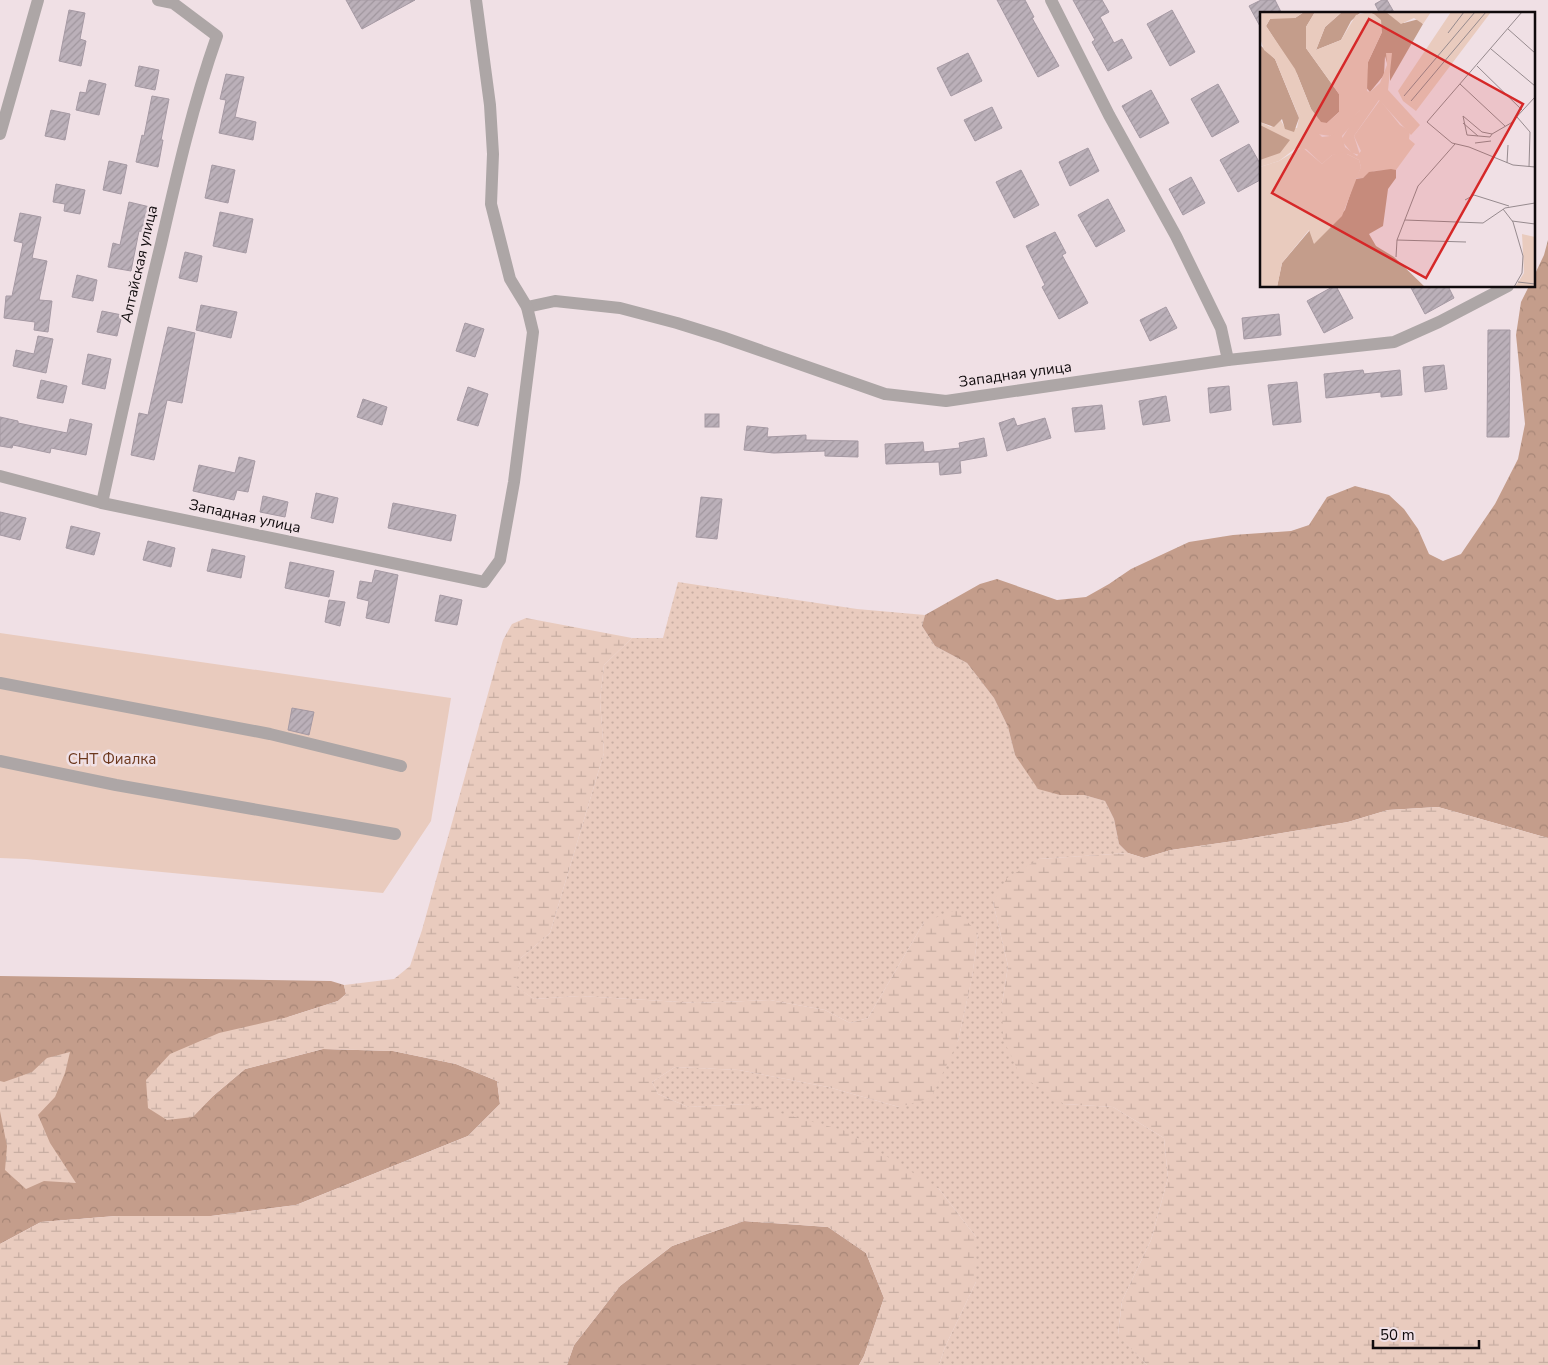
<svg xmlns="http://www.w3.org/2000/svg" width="1548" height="1365" font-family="'Nunito Sans',sans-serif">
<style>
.grass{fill:url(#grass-dots)}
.forest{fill:url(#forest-crowns)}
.wetland{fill:url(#wetland-marsh)}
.garden{fill:#e9cbbe}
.building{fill:url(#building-hatch);stroke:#a599a3}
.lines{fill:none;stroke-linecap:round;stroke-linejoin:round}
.street{stroke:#ada6a6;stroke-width:12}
.labels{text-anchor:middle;stroke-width:5;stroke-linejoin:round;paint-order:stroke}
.street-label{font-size:15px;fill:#0f0a0c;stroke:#f0e0e5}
.park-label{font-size:15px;fill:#6c381e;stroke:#f0e0e5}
.inset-road{fill:none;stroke:#968a8e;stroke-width:1}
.view{fill:#d62828;fill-opacity:0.15;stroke:#d62828;stroke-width:2.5}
.inset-edge{fill:none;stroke:#0f0a0c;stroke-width:2.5}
</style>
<defs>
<pattern id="grass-dots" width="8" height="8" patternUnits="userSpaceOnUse" patternTransform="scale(1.25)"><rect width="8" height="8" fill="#e9cbbe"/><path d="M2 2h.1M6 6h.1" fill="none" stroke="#c7ada2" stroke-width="1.8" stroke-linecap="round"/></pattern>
<pattern id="forest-crowns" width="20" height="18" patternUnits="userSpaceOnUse" patternTransform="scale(1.25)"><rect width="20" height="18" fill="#c49d8b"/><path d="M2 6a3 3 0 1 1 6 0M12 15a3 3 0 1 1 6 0" fill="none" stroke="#a78677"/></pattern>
<pattern id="wetland-marsh" width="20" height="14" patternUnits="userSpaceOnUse" patternTransform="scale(1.25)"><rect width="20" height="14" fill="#e9cbbe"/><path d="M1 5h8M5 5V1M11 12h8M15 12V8" fill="none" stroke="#c7ada2"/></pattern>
<pattern id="building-hatch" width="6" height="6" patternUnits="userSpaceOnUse" patternTransform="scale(1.25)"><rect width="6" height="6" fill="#bbb0b9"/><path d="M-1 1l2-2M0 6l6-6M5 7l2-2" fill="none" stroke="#a0969e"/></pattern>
</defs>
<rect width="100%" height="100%" fill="#f0e0e5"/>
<!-- grass -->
<path class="grass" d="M678 582 857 609 925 615 922 626 935 646 967 663 994 698 1008 727 1015 755 1060 795H1084L1105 801 1114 819 1119 844 1128 853 1039 859 993 902 1008 966 1002 1004 1064 1104 1113 1107 1164 1138 1168 1178 1151 1240 1122 1301 1118 1334 1147 1365H939L945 1347 976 1282V1237L939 1189 747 1104 688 1107 658 1094 652 1082 675 1067 739 1070 828 1087 899 1107 958 1041 972 977 978 933 924 922 868 1018 850 1023 825 1010 770 1000 697 1003 580 996 534 999 513 985 521 958 550 933 604 753 600 701 604 665 632 638H663Z"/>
<!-- forest -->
<g class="forest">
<path d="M1548 240V838L1438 807 1388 810 1348 822 1241 840 1171 850 1144 858 1128 853 1119 844 1114 819 1105 801 1084 795H1060L1038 789 1015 755 1008 727 994 698 967 663 935 646 922 626 925 615 980 584 997 579 1057 600 1086 597 1109 584 1131 569 1189 542 1233 535 1291 531 1309 525 1327 497 1355 486 1389 495 1404 509 1418 529 1429 554 1443 561 1461 554 1495 504 1518 459 1525 424 1516 335 1521 302 1529 286H1534V276L1544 255Z"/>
<path d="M0 976 331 981 344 985 346 994 338 1001 288 1017 193 1116 213 1096 245 1069 323 1049 393 1051 456 1064 497 1081 500 1104 468 1136 296 1205 211 1216H116L41 1222 0 1244Z"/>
<path d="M744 1221 828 1227 866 1253 884 1298 864 1356 859 1365H567L574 1345 620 1286 672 1246Z"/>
</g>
<!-- wetland -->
<g class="wetland">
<path d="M526 618 632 638 604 665 600 701 604 753 550 933 521 958 514 985 534 999 580 996 697 1003 770 1000 825 1010 850 1023 868 1018 924 922 956 910 978 933 972 978 958 1041 931 1098 899 1107 828 1087 739 1070 675 1067 652 1082 658 1094 688 1107 747 1104 846 1131 939 1189 976 1237V1282L945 1347 939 1365H859L864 1356 884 1298 866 1253 828 1227 744 1221 672 1246 620 1286 574 1345 567 1365H0V1244L41 1222 116 1216H211L296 1205 468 1136 500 1104 497 1081 456 1064 393 1051 323 1049 245 1069 213 1096 193 1117 167 1120 148 1108 146 1080 170 1054 219 1033 288 1017 338 1001 346 994 344 985 394 979 410 966 422 930 503 640 512 624Z"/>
<path d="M1438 807 1548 838V1365H1147L1118 1335 1122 1301 1151 1240 1168 1178 1164 1138 1113 1107 1064 1104 1020 1075 1003 1039 1002 1004 1008 966 993 902 1007 878 1039 859 1128 853 1144 858 1171 850 1241 840 1348 822 1388 810Z"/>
<path d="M70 1052 65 1073 55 1097 38 1115 50 1143 76 1183 44 1181 26 1189 5 1170 7 1146 0 1111V1081L4 1082 32 1072 47 1058Z"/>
</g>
<!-- garden -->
<path class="garden" d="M0 633 451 698 431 821 383 893 26 859 0 858Z"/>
<!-- building -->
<g class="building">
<path d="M346 0H415L362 29Z"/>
<path d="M997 0H1025L1034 17 1032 18 1059 66 1038 77Z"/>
<path d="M1073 0H1102L1109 12 1100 17 1114 43 1122 39 1132 58 1108 71 1092 42 1095 40Z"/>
<path d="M1261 0H1275L1282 14H1262V30L1249 6Z"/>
<path d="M1382 0H1387L1395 14H1380L1375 4Z"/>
<path d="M69 10 85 13 80 39 86 41 81 66 59 61Z"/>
<path d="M1172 10 1195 52 1170 66 1147 24Z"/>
<path d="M968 53 982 81 951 96 937 68Z"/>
<path d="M139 66 159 70 155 90 135 86Z"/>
<path d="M226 74 244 77 235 117 256 122 253 140 219 133 226 100 220 99Z"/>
<path d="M89 80 106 84 99 115 76 110 80 92 86 93Z"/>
<path d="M1218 84 1239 122 1212 137 1191 99Z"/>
<path d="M1151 90 1169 123 1140 138 1122 106Z"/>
<path d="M152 96 169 99 161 140H163L158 167 136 162 142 135 144 136Z"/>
<path d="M992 107 1002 128 975 141 964 120Z"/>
<path d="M51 110 70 114 65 140 45 136Z"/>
<path d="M1249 144 1262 167V179L1238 192 1220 160Z"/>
<path d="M1088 148 1099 171 1070 186 1059 162Z"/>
<path d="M109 161 127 165 121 194 103 190Z"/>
<path d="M212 165 235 170 228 203 205 198Z"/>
<path d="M1021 170 1039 205 1014 218 996 182Z"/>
<path d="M1191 177 1205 203 1183 215 1169 189Z"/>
<path d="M56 184 85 190 80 214 64 211 65 204 53 202Z"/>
<path d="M1108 199 1125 231 1096 247 1078 215Z"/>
<path d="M129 202 150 207 145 232 139 231 131 271 108 267 113 243 120 245Z"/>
<path d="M220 212 253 219 246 253 213 246Z"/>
<path d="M20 213 41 217 32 258 47 261 39 300 52 301 48 332 34 330 35 322 4 318 6 296H12L23 243 14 241Z"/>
<path d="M1055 232 1066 253 1062 255 1088 303 1059 319 1042 287 1045 285 1026 246Z"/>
<path d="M185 252 202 256 197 282 179 278Z"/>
<path d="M77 275 97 280 93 301 72 297Z"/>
<path d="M1334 286H1336L1353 318 1324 333 1307 301Z"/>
<path d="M1410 286H1448L1454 298 1425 314Z"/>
<path d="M201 305 237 312 231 338 196 330Z"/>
<path d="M1166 307 1177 328 1150 341 1140 320Z"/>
<path d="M102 311 122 315 117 336 97 332Z"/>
<path d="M1279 314 1281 335 1244 339 1242 318Z"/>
<path d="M465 323 484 329 475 357 456 351Z"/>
<path d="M168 327 195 333 182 403 167 400 154 460 131 455 139 413 148 415Z"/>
<path d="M1488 330H1510L1509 437H1487Z"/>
<path d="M38 336 53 339 46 373 13 366 16 350 34 354Z"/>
<path d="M88 354 111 359 105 389 82 384Z"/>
<path d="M1444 365 1447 389 1425 392 1423 367Z"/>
<path d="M1363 370 1364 374 1400 370 1402 395 1381 397V392L1326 398 1324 374Z"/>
<path d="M41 380 67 386 63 403 37 398Z"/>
<path d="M1297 382 1301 422 1273 425 1268 385Z"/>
<path d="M1229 386 1231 410 1210 413 1208 388Z"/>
<path d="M468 387 488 394 478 426 457 420Z"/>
<path d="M1166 396 1170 421 1143 425 1139 401Z"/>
<path d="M363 399 387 407 382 425 357 417Z"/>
<path d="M1102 405 1105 429 1075 432 1072 408Z"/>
<rect x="705" y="414" width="14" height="13"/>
<path d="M0 417 18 421V423L67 433 70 419 92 424 86 455 51 448 50 453 13 445 12 448 0 446Z"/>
<path d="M1014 418 1017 426 1045 418 1051 438 1007 451 999 423Z"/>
<path d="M747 426 768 428 767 437 806 435V440L858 441V457L825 456V451L774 453 744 450Z"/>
<path d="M984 438 987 456 960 461 961 473 940 475 939 462 886 464 885 444 923 442 924 452 960 448 959 443Z"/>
<path d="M239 457 255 461 248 492 237 490 234 500 193 491 199 465 235 473Z"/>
<path d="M316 493 338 498 333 523 311 518Z"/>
<path d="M263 496 288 502 285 517 260 512Z"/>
<path d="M701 497 722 499 717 539 696 537Z"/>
<path d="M393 503 456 515 451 541 388 528Z"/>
<path d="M0 512 26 518 20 540 0 535Z"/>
<path d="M71 526 100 533 94 555 66 548Z"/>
<path d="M148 541 175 548 171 567 143 560Z"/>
<path d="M212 549 245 556 241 578 207 571Z"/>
<path d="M290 562 334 571 329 597 285 588Z"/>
<path d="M375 570 398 575 389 623 366 618 369 601 357 598 360 581 372 583Z"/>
<path d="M440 595 462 600 457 625 435 621Z"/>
<path d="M329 600 345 602 340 626 325 622Z"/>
<path d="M292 708 314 712 309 735 288 730Z"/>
</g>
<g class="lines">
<!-- street -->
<g class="street">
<path d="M1051 0 1109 115 1176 236 1221 328 1228 360"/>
<path d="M0 134 38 0"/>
<path d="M527 307 555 301 620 308 677 323 722 337 885 394 946 401 1228 360 1394 342 1439 322 1508 286"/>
<path d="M0 476 102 503 484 582 500 560 514 482 533 332 527 307 510 279 491 204 493 154 490 105 476 0"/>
<path d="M102 503C121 416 140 330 161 244 177 174 193 104 217 36L173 3 158 0"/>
<path d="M0 683 270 734 401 766"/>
<path d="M0 761 116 785 395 834"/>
</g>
</g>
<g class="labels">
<!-- street labels -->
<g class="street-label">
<text transform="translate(139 264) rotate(-77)" y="5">Алтайская улица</text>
<text transform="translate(1015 374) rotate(-8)" y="5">Западная улица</text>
<text transform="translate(245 516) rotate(12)" y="5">Западная улица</text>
</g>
<!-- park labels -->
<g class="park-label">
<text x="112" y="764">СНТ Фиалка</text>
</g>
</g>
<!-- overview -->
<g transform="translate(1260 12)">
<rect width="275" height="275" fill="#f0e0e5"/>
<path d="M120 88 140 113 150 119 149 127 155 132 136 158 114 159 103 166H96L101 155 99 148 87 142 72 143 62 152 46 137 36 136 19 149 0 155V110L11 115 20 107 24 114 37 116 39 106 36 98 62 125 70 124 100 98 96 108 82 124 85 135 97 144 101 139 94 124Z" fill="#e9cbbe"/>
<path d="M44 0H55L46 15V36L79 82V100L67 111H61L51 97 37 62 6 14 10 7 17 5 35 6ZM82 0H101L91 9 81 28 56 38 65 15ZM109 0H126L144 11 159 7 163 12 130 69V61L125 44 124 63 110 80 105 74 108 50 122 20 115 3ZM0 33 15 47 39 106 34 120 25 117 22 107 14 115 0 110ZM0 113 30 128 20 141 0 148ZM131 157 136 158V166L128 177 123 214 109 222 116 234 134 245 165 275H17L22 251 50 218 54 231 85 198 95 167 103 166 109 160Z" fill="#c49d8b"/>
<path d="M1 0H44L35 6 10 7 6 14 35 57 51 97 61 110 67 111 79 100V82L46 36V15L55 0H82L65 15 56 38 81 28 96 3 109 0 115 3 121 8 122 20 108 50 107 79 110 80 120 71 127 53 126 41H132L128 78 160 113 151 123 119 88 94 124 100 143 92 141 81 128 100 98 82 117 70 124 57 122 36 98 15 47 4 38 0 26ZM126 0H171L163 12 154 6 141 12ZM42 135 62 152 72 143 83 140 99 148 101 155 82 204 54 232 49 218 22 251 17 275H0V155L19 149Z" fill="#e9cbbe"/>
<path d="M191 0H231L156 99 143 89 138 79ZM262 222 275 225V275H255L264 261Z" fill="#e9cbbe"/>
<path class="inset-road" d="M262 0 167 110 192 131 209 135 253 153 275 155M248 17 275 41M188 21 204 0M231 37 275 74M217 54 262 98M200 72 245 114M144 84 215 0M151 89 226 0M203 104 222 120 232 122 251 111 275 85M203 104 207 123 230 125 232 122M257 105 270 120 269 155M203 111 218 124M215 131 231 129M247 151 248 133M205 188 214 183 249 194M243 197 253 210 263 244 262 261 254 275M145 208 223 211 245 196 275 191M252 209 275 212M137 228 206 230M136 245 137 228 158 174 195 132M258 270 275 272"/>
<path class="view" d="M109 7 263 92 166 266 12 181Z"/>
<rect width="275" height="275" class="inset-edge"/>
</g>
<!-- scale -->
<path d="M1373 1340v8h106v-8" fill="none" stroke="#0f0a0c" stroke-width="2.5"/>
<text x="1380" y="1340" font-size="15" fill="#0f0a0c" stroke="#f0e0e5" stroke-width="4" paint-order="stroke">50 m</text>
</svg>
